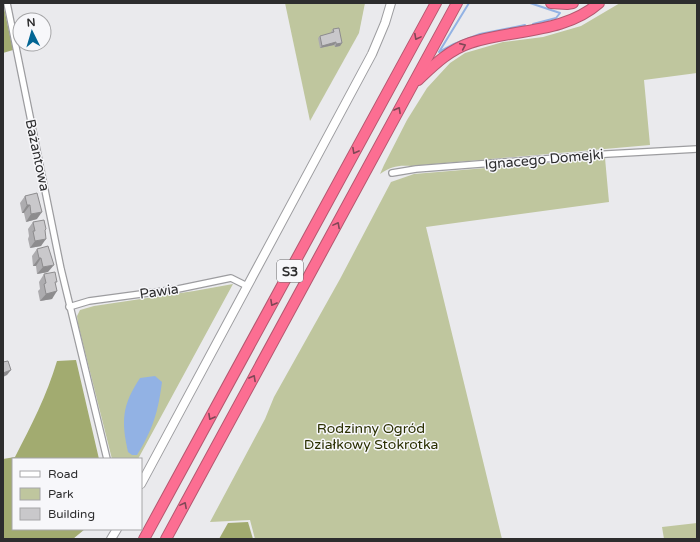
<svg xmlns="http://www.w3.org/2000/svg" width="700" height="542" font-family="'Varela Round',sans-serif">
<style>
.green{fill:#bfc69e}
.forest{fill:#a2ab70}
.water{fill:#92b2e4}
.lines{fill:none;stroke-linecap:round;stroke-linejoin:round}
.stream{stroke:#92b2e4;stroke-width:2}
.street-casing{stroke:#9d9da0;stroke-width:8}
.secondary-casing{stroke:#9d9da0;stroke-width:10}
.highway-casing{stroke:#b4576f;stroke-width:12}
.street{stroke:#fff;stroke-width:5.5}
.secondary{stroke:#fff;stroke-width:8}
.highway{stroke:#fc6e92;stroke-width:10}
.wall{fill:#adacaf}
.shaded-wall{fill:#8d8c8e}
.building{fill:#c9c8cb;stroke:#8d8c8e}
.oneway{stroke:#804756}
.labels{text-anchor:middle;stroke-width:3;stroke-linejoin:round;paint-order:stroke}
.shield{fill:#f7f7fa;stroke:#6a6a6b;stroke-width:1}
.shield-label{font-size:13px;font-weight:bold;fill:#2d2d2e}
.street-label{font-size:14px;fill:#2d2d2e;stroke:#f7f7fa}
.park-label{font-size:14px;fill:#2a2f00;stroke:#f7f7fa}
</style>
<rect width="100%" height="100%" fill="#eaeaed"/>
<!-- green -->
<g class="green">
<path d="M285 3H365L359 33 310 121Z"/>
<path d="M620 3H697V73L644 80 650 145 412 166C398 165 392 166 380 174L384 165 407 120 427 88 450 63 465 53 503 42 543 37 581 26Z"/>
<path d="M605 158 609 202 426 227 502 539H255L250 520 210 522 265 419 274 397 340 279 391 182 414 174Z"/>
<path d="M233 284 138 459H112L78 324 77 316 80 310 94 306 194 291Z"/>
<path d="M697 523V539H664L662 527Z"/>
</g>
<!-- forest -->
<g class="forest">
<path d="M3 3 13 50 3 53Z"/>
<path d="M76 360 99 459H13V529H85L73 539H3V459L15 457C31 426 47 395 57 361Z"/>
<path d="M248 522 253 539H219L228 523Z"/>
</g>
<!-- water -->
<path class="water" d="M155 376 162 382C158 412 153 429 137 455H132L128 452C121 421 122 405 140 378Z"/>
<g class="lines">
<!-- stream -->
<g class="stream">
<path d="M469 3 439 52 454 44 480 34 525 25"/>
<path d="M530 3 560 13 556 18 533 24"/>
</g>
<!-- street casing -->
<g class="street-casing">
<g id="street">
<path d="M7 3 61 269 107 459"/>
<path d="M392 173 416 169 607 154 697 149"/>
<path d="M69 307 89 301 178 289 231 278 247 286"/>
</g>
</g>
<!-- secondary casing -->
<g class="secondary-casing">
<g id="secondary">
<path d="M141 484 372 54 385 23 391 3"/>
<path d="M111 539 117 529"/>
</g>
</g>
<!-- highway casing -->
<g class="highway-casing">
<g id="highway">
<path d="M551 3 567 4 573 3"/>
<path d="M418 80C434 65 449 50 470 43 512 29 564 34 599 3"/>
<path d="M144 539 436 3"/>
<path d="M166 539 457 3"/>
</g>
</g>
<!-- street -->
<use href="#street" class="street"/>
<!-- secondary -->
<use href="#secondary" class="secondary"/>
<!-- highway -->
<use href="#highway" class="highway"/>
</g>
<!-- wall -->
<g class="wall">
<path d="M333 29 342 43 340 46 335 47 334 45 320 48 318 38 320 36 332 33 331 32Z"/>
<path d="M25 196 37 219 26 222 24 213H22L20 203Z"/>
<path d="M33 222 45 231 41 246 30 248 28 239 29 236 28 229Z"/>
<path d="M37 249 48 272 37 274 36 266H33L32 256Z"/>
<path d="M44 274 56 284 52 299 40 301 38 291 40 289 39 282Z"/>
</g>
<!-- shaded-wall -->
<g class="shaded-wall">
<path d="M336 42 334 45 320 48 322 46Z"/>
<path d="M342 43 340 46 335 47 336 44Z"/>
<path d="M27 205H30L24 213H22Z"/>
<path d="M42 212 37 219 26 222 31 214Z"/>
<path d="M46 239 41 246 30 248 35 241Z"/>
<path d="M39 258H41L36 266H33Z"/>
<path d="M54 265 48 272 37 274 43 267Z"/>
<path d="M57 291 52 299 40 301 46 294Z"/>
<path d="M11 370 7 375 3 377V373Z"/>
</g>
<!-- building -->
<g class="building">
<path d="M339 28 342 43 336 44V42L322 46 320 36 334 32 333 29Z"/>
<path d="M37 193 42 212 31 214 30 205H27L25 196Z"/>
<path d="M44 220 46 229 45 230 46 239 35 241 33 231H35L33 222Z"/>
<path d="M48 246 54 265 43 267 41 258H39L37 249Z"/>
<path d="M55 272 57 282H55L57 291 46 294 44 284 46 283 44 274Z"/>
<path d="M8 361 11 370 3 373V362Z"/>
</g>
<!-- one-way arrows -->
<defs><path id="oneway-chevron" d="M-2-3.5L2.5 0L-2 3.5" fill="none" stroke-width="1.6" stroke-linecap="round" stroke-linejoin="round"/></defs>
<g class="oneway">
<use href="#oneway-chevron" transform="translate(417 37) rotate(118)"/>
<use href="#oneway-chevron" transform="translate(463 46) rotate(-24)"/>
<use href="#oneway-chevron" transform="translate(398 110) rotate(-61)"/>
<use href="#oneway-chevron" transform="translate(355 151) rotate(119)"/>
<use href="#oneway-chevron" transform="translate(337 225) rotate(-62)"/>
<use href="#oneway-chevron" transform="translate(273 303) rotate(119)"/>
<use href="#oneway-chevron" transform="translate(253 378) rotate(-61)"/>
<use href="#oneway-chevron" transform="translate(211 417) rotate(119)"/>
<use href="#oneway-chevron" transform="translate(184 505) rotate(-62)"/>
</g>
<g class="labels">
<!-- shield labels -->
<rect class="shield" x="277" y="260" width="26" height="22" rx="3"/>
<g class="shield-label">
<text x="290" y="276">S3</text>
</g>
<!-- street labels -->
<g class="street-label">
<text transform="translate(38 155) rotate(78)" y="5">Bażantowa</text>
<text transform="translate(544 159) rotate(-5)" y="5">Ignacego Domejki</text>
<text transform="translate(159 291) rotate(-8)" y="5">Pawia</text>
</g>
<!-- park labels -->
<g class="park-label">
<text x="371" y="433">Rodzinny Ogród<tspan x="371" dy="16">Działkowy Stokrotka</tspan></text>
</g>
</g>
<!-- border -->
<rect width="700" height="542" fill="none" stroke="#2d2d2e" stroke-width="8"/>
<!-- legend -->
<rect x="12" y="458" width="130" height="72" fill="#f7f7fa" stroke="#a6a6a8"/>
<rect x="20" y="471" width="20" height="6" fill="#ffffff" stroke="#a6a6a8"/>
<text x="48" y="478" font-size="12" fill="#2d2d2e">Road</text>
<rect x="20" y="488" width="20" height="12" fill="#bfc69e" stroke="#a6a6a8"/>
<text x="48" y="498" font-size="12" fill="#2d2d2e">Park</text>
<rect x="20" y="508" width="20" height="12" fill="#c9c8cb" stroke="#a6a6a8"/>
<text x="48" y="518" font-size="12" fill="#2d2d2e">Building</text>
<!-- north arrow -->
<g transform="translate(32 32) rotate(355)"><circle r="19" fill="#f7f7fa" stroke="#a6a6a8"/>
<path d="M0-3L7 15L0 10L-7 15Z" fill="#026594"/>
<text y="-6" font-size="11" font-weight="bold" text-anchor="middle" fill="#2d2d2e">N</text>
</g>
</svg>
